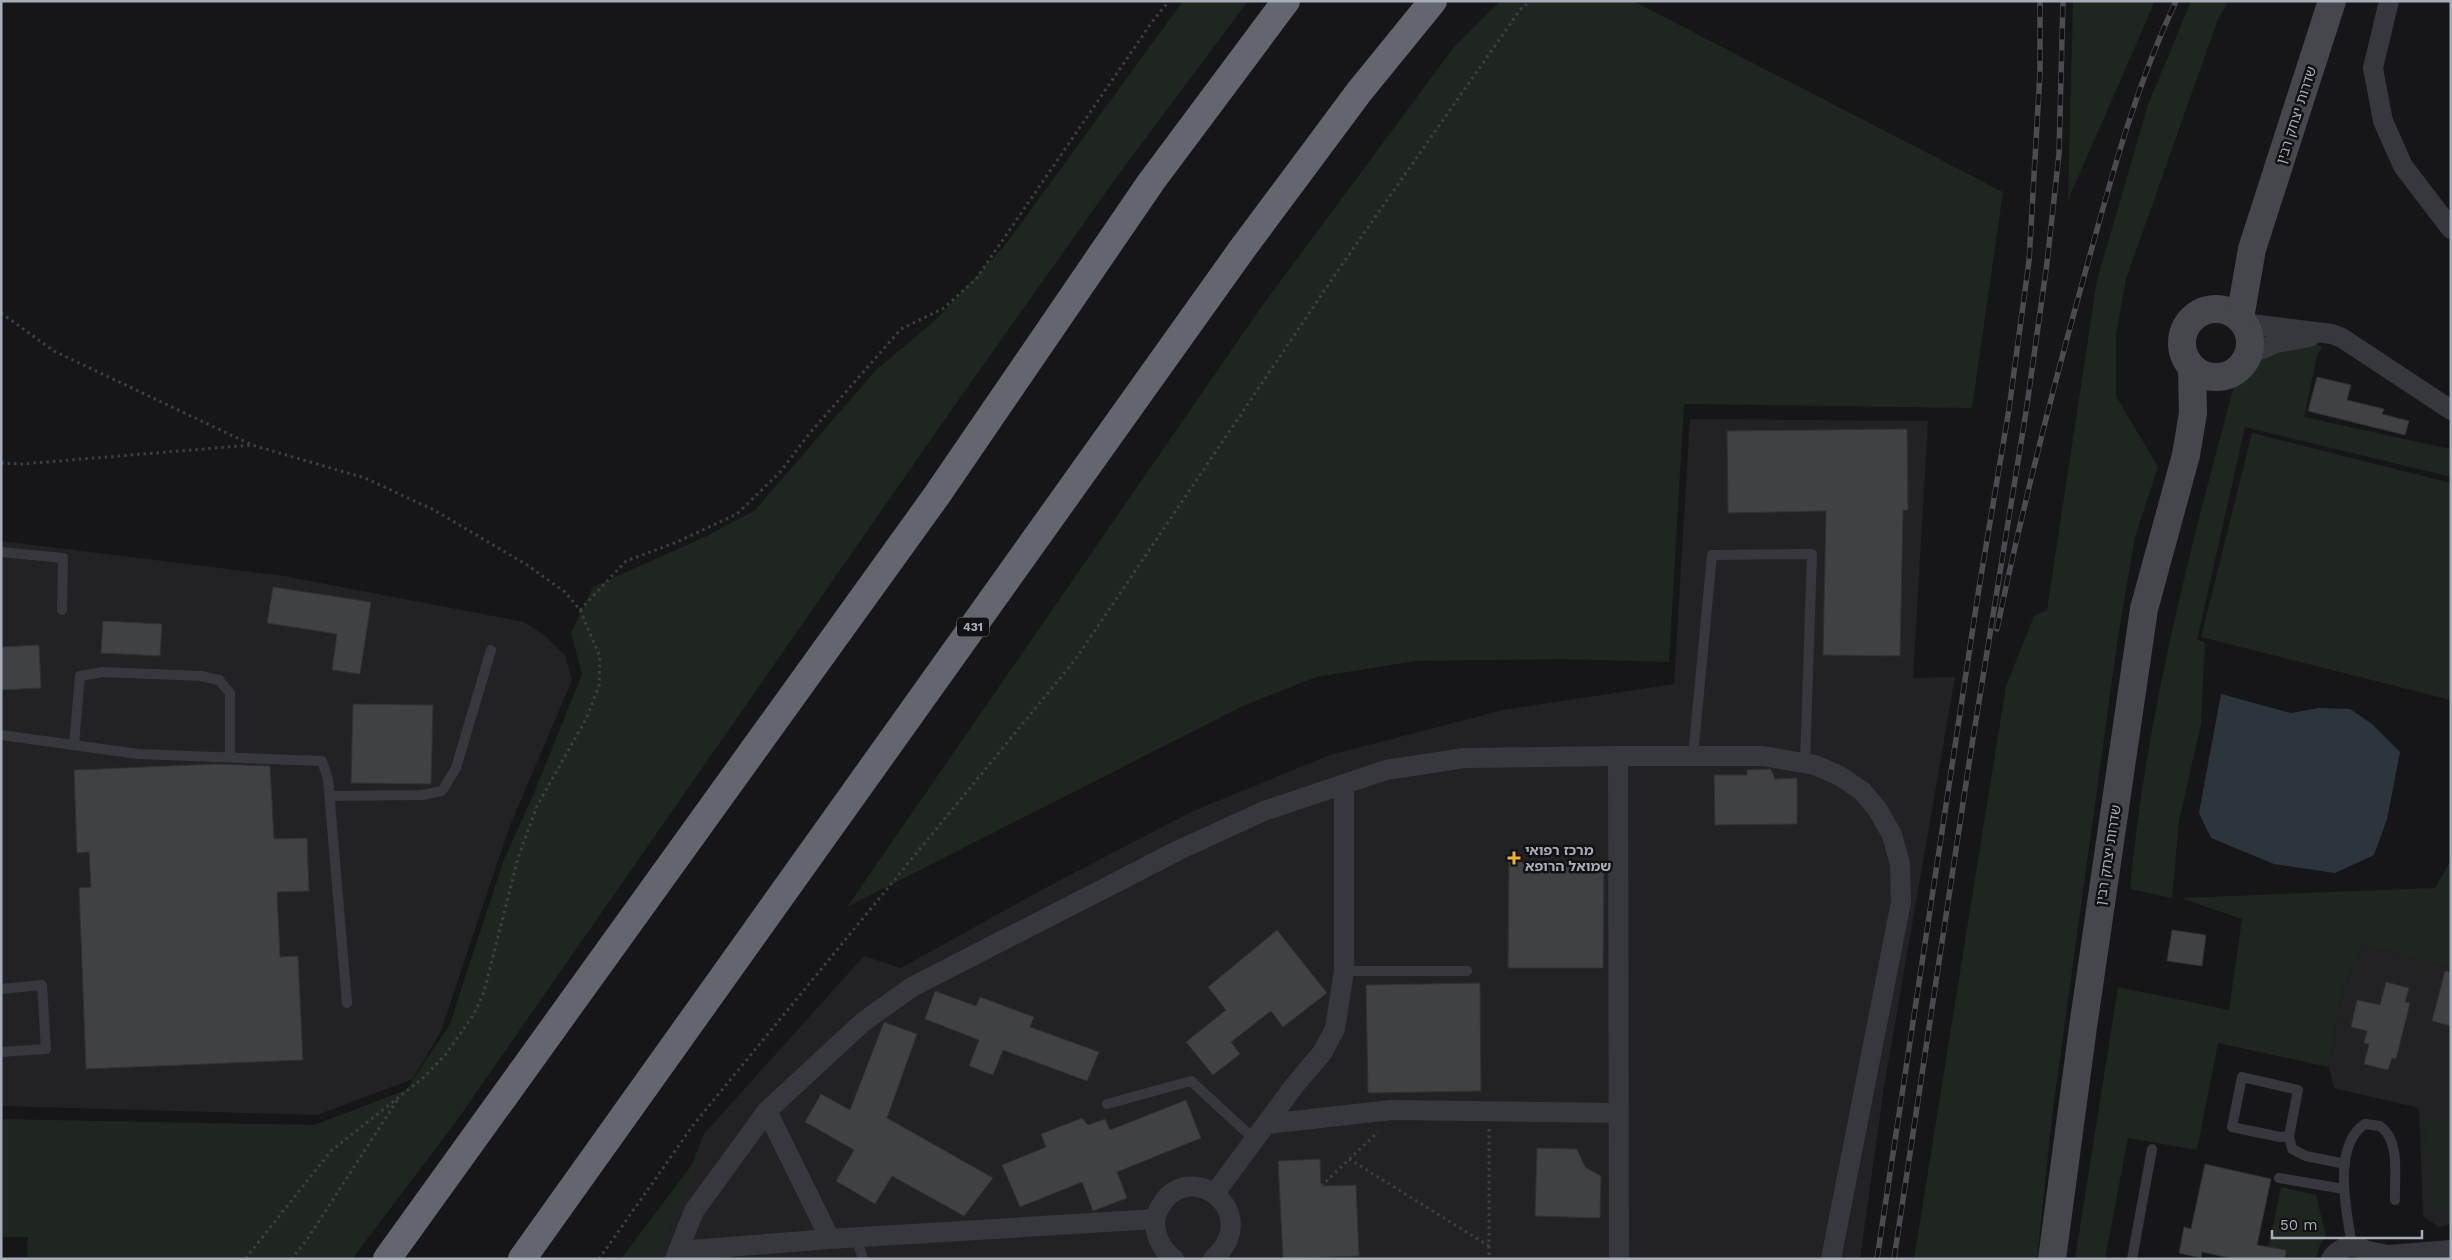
<svg xmlns="http://www.w3.org/2000/svg" width="2452" height="1260" font-family="'Work Sans','Noto Sans Hebrew',sans-serif">
<style>
.built{fill:#222225}
.green{fill:#1e261f}
.water{fill:#2c353c}
.building{fill:#404145;stroke:#303034}
.lines{fill:none;stroke-linecap:round;stroke-linejoin:round}
.path{stroke:#3d3f44;stroke-width:3;stroke-dasharray:2.5 4;stroke-linecap:butt}
.lane{stroke:#37383d;stroke-width:10}
.street{stroke:#37383d;stroke-width:20}
.secondary{stroke:#45474d;stroke-width:28}
.highway{stroke:#63666e;stroke-width:28}
.rail-casing{stroke:#4a4c52;stroke-width:5.5}
.rail{stroke:#111113;stroke-width:4;stroke-dasharray:11;stroke-linecap:butt}
.poi-dot{fill:#f2b134;stroke:#111113;stroke-width:2}
.labels{text-anchor:middle;stroke-width:5;stroke-linejoin:round;paint-order:stroke}
.shield{fill:#111113;stroke:#7b7e86;stroke-width:1}
.shield-label{font-size:12px;font-weight:bold;fill:#a8adb8}
.street-label{font-size:14px;fill:#a8adb8;stroke:#111113}
.poi-label{font-size:14px;font-weight:bold;fill:#a8adb8;stroke:#111113;text-anchor:start}
</style>
<rect width="100%" height="100%" fill="#161618"/>
<!-- built -->
<g class="built">
<path d="M1690 419 1928 421 1913 678 1955 677 1884 1087 1860 1259H654L704 1134 864 956 901 968 1047 887 1193 811 1330 755 1503 710 1674 684Z"/>
<path d="M1 541 284 576 524 622 544 635 565 655 572 680 509 828 441 1031 413 1079 317 1115 1 1106Z"/>
<path d="M2363 945 2451 968V1225L2439 1227 2423 1216 2419 1108 2334 1088 2329 1067 2340 996Z"/>
</g>
<!-- green -->
<g class="green">
<path d="M1183 1H1248L1113 182 950 412 455 1123 352 1259H27L28 1237H1V1119L314 1125 406 1090 450 1024 503 862 534 793 582 674 571 633 593 587 707 536 755 510 876 370 938 318 1006 244Z"/>
<path d="M1500 1H1633L2003 192 1972 408 1684 404 1669 662 1560 659 1416 661 1316 677 1243 706 847 907 1262 306 1454 47Z"/>
<path d="M2073 1H2155L2068 200Z"/>
<path d="M2191 1H2229L2218 19 2126 279 2116 334V396L2158 467 2135 537 2118 637 2052 1117 2037 1259H1914L2006 686 2034 616 2047 610 2097 280 2148 105Z"/>
<path d="M2253 316 2296 331 2322 347 2317 356 2304 417 2450 449 2451 477 2245 427 2197 640 2205 642 2201 724 2179 821 2172 898 2130 889C2148 694 2202 505 2253 316Z"/>
<path d="M2252 433 2451 483V700L2201 637Z"/>
<path d="M2451 860V968L2363 945 2340 996 2329 1067 2218 1043 2197 1150 2128 1138 2105 1259H2075L2118 987 2229 1010 2242 919 2181 898 2435 888Z"/>
<path d="M2451 1121V1211L2434 1212 2426 1123Z"/>
<path d="M706 1146 655 1259H621Z"/>
<path d="M2281 1187 2316 1195 2326 1236 2320 1245 2316 1259H2266Z"/>
</g>
<!-- water -->
<path class="water" d="M2221 694 2291 713 2319 708 2350 709 2372 724 2400 752 2387 819 2374 855 2335 873 2274 864 2211 838 2199 813Z"/>
<!-- building -->
<g class="building">
<path d="M2317 377 2351 385 2347 400 2384 409 2382 414 2409 421 2405 435 2308 411Z"/>
<path d="M1907 429 1908 510H1903L1900 656 1823 655 1826 511 1728 513 1727 431Z"/>
<path d="M273 587 371 602 360 674 332 670 337 634 267 623Z"/>
<path d="M103 621 162 624 160 656 101 653Z"/>
<path d="M39 645 41 688 1 690V647Z"/>
<path d="M353 704 433 705 431 784 351 783Z"/>
<path d="M217 764 270 766 274 839 307 838 309 891 277 892 280 957 298 956 303 1060 86 1069 79 888 91 887 89 852 77 853 74 770Z"/>
<path d="M1771 769 1775 779 1797 778V824L1715 825 1714 775H1747V770Z"/>
<path d="M1509 862H1604L1603 968H1508Z"/>
<path d="M1277 930 1327 993 1283 1027 1271 1011 1231 1042 1240 1054 1213 1075 1186 1042 1226 1010 1208 987Z"/>
<path d="M2172 930 2206 935 2202 966 2167 961Z"/>
<path d="M2445 971 2451 972V1026L2432 1021Z"/>
<path d="M2386 982 2409 988 2405 1002 2410 1003 2396 1059 2392 1058 2388 1070 2364 1064 2369 1044 2364 1043 2367 1031 2351 1027 2357 1000 2380 1005Z"/>
<path d="M1480 983 1481 1091 1368 1093 1366 985Z"/>
<path d="M935 991 976 1006 980 997 1034 1017 1030 1027 1099 1052 1087 1081 1003 1050 993 1075 969 1066 979 1040 925 1019Z"/>
<path d="M884 1022 917 1034 887 1118 993 1178 964 1216 892 1176 875 1204 836 1181 854 1150 805 1122 821 1094 850 1110Z"/>
<path d="M1186 1100 1201 1138 1117 1172 1127 1198 1093 1211 1082 1182 1020 1207 1002 1165 1046 1147 1041 1134 1082 1118 1088 1125 1105 1119 1110 1130Z"/>
<path d="M1537 1148 1577 1149 1585 1167 1601 1176 1600 1218 1535 1216Z"/>
<path d="M1320 1159 1321 1186 1356 1185 1359 1256 1283 1259 1278 1161Z"/>
<path d="M2205 1164 2271 1179 2257 1245 2286 1250 2285 1259H2234L2202 1252 2201 1258 2179 1253 2184 1227 2191 1229Z"/>
</g>
<g class="lines">
<!-- path -->
<g class="path">
<path d="M1 313 54 351 252 445 365 478 434 510 527 565 565 592 580 610 600 657 599 686 586 719 537 806 518 858 484 992 474 1014 446 1054 423 1078 331 1151 245 1259"/>
<path d="M1 463 22 464 252 445"/>
<path d="M580 610 626 561 677 542 737 514 781 471 809 434 901 329 944 308 976 279 1152 22 1169 1"/>
<path d="M1489 1129V1259"/>
<path d="M1349 1159 1489 1246"/>
<path d="M1321 1186 1378 1132"/>
<path d="M291 1259 306 1241 398 1099"/>
<path d="M599 1259 694 1124 1075 660 1341 266 1520 10 1530 1"/>
</g>
<!-- lane -->
<g class="lane">
<path d="M1 552 63 558 62 610"/>
<path d="M1 735 138 754 322 761 328 779 347 1003"/>
<path d="M74 744 80 676 103 672 201 676 219 680 230 693V756"/>
<path d="M1693 756 1712 555 1812 554 1805 763"/>
<path d="M330 796 422 795 442 791 456 768 491 650"/>
<path d="M1344 971H1467"/>
<path d="M1 989 42 985 46 1049 1 1052"/>
<path d="M1107 1104 1191 1081 1255 1140"/>
<path d="M2289 1136 2280 1137 2232 1127 2242 1077 2298 1090 2289 1136 2292 1149 2306 1156 2345 1164"/>
<path d="M2279 1178 2344 1189"/>
<path d="M856 1237 863 1259"/>
<path d="M2352 1246C2347 1213 2331 1146 2365 1124L2380 1126C2401 1141 2394 1177 2395 1200"/>
<path d="M2132 1259 2152 1149"/>
</g>
<!-- street -->
<g class="street">
<path d="M2389 1 2373 68 2383 121 2403 166 2451 229"/>
<path d="M2243 323 2332 334 2342 338 2451 410"/>
<path d="M2248 355 2276 343 2310 337"/>
<path d="M1618 756 1619 1259"/>
<path d="M767 1111 830 1239"/>
<path d="M1267 1124 1391 1110 1619 1113"/>
<path d="M1215 1193 1294 1086 1322 1053 1335 1029 1344 971V784"/>
<path d="M678 1251 830 1239 1155 1219"/>
<path d="M2368 1251 2388 1255 2451 1250"/>
<path d="M675 1259 694 1211 767 1111 863 1022 912 987 1179 850 1264 811 1386 770 1464 758 1618 756H1763L1815 765 1840 776 1862 791 1878 810 1892 835 1900 864 1901 902 1831 1259"/>
<path d="M1174 1259C1162 1250 1156 1239 1155 1223 1155 1215 1159 1208 1163 1202 1195 1159 1263 1215 1213 1259"/>
<path d="M2331 1259C2343 1242 2363 1243 2375 1259"/>
</g>
<!-- secondary -->
<g class="secondary">
<circle cx="2216" cy="343" r="34"/>
<path d="M2240 318 2252 249 2332 1"/>
<path d="M2052 1259 2083 1027 2144 609 2186 455 2193 413 2192 368"/>
</g>
<!-- highway -->
<g class="highway">
<path d="M387 1259 937 495 1151 182 1286 1"/>
<path d="M522 1259 1240 252 1359 92 1433 1"/>
</g>
<!-- rail casing -->
<g class="rail-casing">
<g id="rail">
<path d="M1997 629C2022 510 2052 391 2085 273 2111 179 2134 90 2176 1"/>
<path d="M1877 1259 1979 588 2009 409 2029 261 2040 73V1"/>
<path d="M1894 1259 1970 757 2026 412 2047 263 2059 154 2063 1"/>
</g>
</g>
<!-- rail -->
<use href="#rail" class="rail"/>
</g>
<!-- markers -->
<path class="poi-dot" d="M1511.5 850.5h5v5h5v5h-5v5h-5v-5h-5v-5h5z"/>
<g class="labels">
<!-- shield labels -->
<rect class="shield" x="957" y="617.5" width="32" height="19" rx="4"/>
<g class="shield-label">
<text x="973" y="631">431</text>
</g>
<!-- street labels -->
<g class="street-label">
<text transform="translate(2296 115) rotate(-72)" y="5">שדרות יצחק רבין</text>
<text transform="translate(2108 855) rotate(-81)" y="5">שדרות יצחק רבין</text>
</g>
<!-- poi labels -->
<g class="poi-label">
<text x="1525" y="855">מרכז רפואי<tspan x="1525" dy="16">שמואל הרופא</tspan></text>
</g>
</g>
<!-- border -->
<rect width="2452" height="1260" fill="none" stroke="#a8adb8" stroke-width="5"/>
<!-- scale -->
<path d="M2272 1230v8h150v-8" fill="none" stroke="#a8adb8" stroke-width="2.5"/>
<text x="2280" y="1230" font-size="15" fill="#a8adb8" stroke="#111113" stroke-width="4" paint-order="stroke">50 m</text>
</svg>
